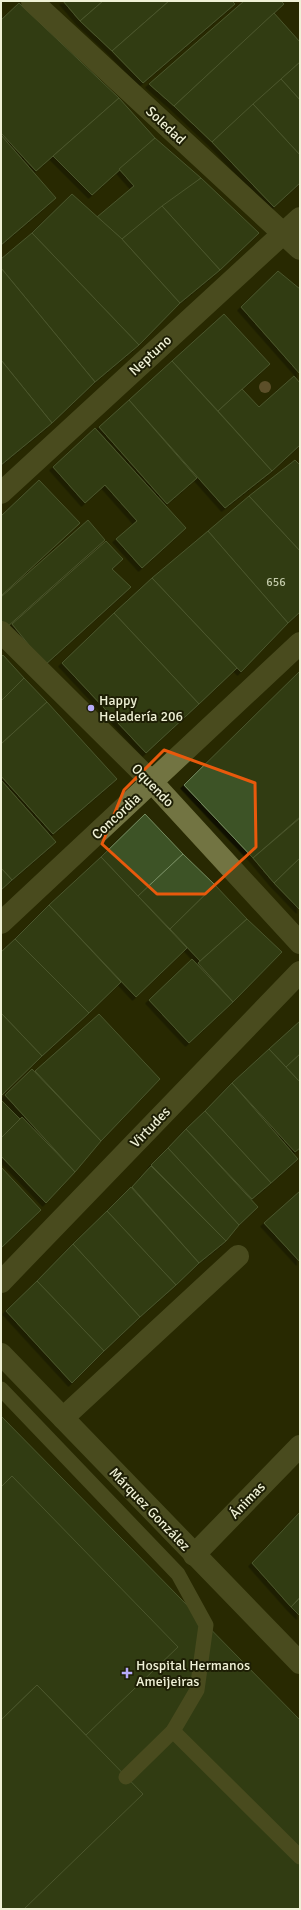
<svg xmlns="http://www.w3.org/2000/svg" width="301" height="1910" font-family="Signika,sans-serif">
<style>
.building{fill:#3e5328;stroke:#758c5f;filter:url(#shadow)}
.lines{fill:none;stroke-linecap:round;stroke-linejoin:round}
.service{stroke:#727442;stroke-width:15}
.minor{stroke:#727442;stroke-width:22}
.tertiary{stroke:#727442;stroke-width:22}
.tree{fill:#9b7c59}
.marked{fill:none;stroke:#e8590c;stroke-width:3;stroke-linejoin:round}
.poi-dot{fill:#b7abf8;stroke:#1e1f05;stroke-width:1.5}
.labels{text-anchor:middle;stroke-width:4;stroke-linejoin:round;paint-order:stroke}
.number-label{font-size:12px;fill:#c3caaa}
.street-label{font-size:14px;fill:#eff1d6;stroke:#1e1f05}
.poi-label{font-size:14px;fill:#eff1d6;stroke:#1e1f05;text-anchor:start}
</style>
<defs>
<filter id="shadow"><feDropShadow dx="-3.5" dy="3.5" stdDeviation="0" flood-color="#0009"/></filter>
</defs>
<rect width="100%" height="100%" fill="#282902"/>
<!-- building -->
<g class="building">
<path d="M63 1H103L80 21Z"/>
<path d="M103 1H169L112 51 80 21Z"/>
<path d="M169 1H232L235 4 143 83 112 51Z"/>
<path d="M244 1H281L284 4 174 106 149 84Z"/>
<path d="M19 3 119 98 36 171 1 133V20Z"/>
<path d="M274 13 300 42V62L212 142 174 106Z"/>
<path d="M300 62V100L281 79Z"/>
<path d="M281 79 300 100V155L253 104Z"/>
<path d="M119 98 155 138 92 195 53 156Z"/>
<path d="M253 104 300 155V183L274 207 212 142Z"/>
<path d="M1 135 56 198 1 245Z"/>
<path d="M155 138 201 178 122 239 97 217 134 186 119 169Z"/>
<path d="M201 178 259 233 220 270 162 206Z"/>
<path d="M72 194 122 239 180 303 139 345 32 233Z"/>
<path d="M162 206 220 270 180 303 122 239Z"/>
<path d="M32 233 139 345 95 382 1 268V259Z"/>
<path d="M1 268 95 382 52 423 1 360Z"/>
<path d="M278 271 300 289V374L241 307Z"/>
<path d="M224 314 270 364 218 411 172 361Z"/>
<path d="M1 360 52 423 1 465Z"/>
<path d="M172 361 272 471 225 508 129 400Z"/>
<path d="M294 376 300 383V445L272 471 218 411 242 389 259 407Z"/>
<path d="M129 400 197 478 167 504 99 427Z"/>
<path d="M95 428 186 528 142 568 116 539 137 521 105 485 85 503 53 467Z"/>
<path d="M295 460 300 465V551L249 496Z"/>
<path d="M39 480 80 523 1 596V516Z"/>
<path d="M249 496 300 551V612L288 623 208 531Z"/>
<path d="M88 520 105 540 7 627 1 620V597Z"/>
<path d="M208 531 288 623 241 672 152 578Z"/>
<path d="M106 541 123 559 112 569 131 587 45 665 12 624Z"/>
<path d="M152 578 237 668 199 704 114 613Z"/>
<path d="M114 613 199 704 146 753 62 663Z"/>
<path d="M3 655 24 678 1 701V657Z"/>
<path d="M300 671V817L253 858 184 785Z"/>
<path d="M24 678 47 702 1 744V701Z"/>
<path d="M47 702 117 779 53 834 1 776V744Z"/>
<path d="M1 780 56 842 12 880 1 868Z"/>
<path d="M145 814 183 854 138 896 101 857Z"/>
<path d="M300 818V858L274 883 253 858Z"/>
<path d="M183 854 215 885 170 929 138 896Z"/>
<path d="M101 857 187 948 136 997 49 905Z"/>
<path d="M300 858V910L274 883Z"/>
<path d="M1 868 12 880 1 890Z"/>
<path d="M215 885 247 919 200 961 170 929Z"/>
<path d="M49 905 121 982 89 1013 15 939Z"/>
<path d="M247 919 282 952 233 1002 198 963Z"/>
<path d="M15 939 89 1013 42 1056 1 1013V952Z"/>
<path d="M192 959 233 1002 189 1043 149 1000Z"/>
<path d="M1 1013 42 1056 1 1096Z"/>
<path d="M99 1014 160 1079 101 1141 35 1071Z"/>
<path d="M300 1021V1054L286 1067 269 1049Z"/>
<path d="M269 1049 300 1082V1148L295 1152 232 1083Z"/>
<path d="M300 1054V1082L286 1067Z"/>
<path d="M32 1069 101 1141 75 1172 5 1095Z"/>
<path d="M232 1083 298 1159 271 1183 205 1111Z"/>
<path d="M1 1100 20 1119 1 1138Z"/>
<path d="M205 1111 271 1183 252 1199 186 1129Z"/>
<path d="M22 1117 75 1172 46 1203 1 1156V1138Z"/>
<path d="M186 1129 258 1207 239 1225 168 1148Z"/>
<path d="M168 1148 239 1225 226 1241 151 1165Z"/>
<path d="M151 1166 226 1241 199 1263 132 1187Z"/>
<path d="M1 1167 41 1210 1 1248Z"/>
<path d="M131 1187 199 1263 176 1285 107 1211Z"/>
<path d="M300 1191V1262L264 1223Z"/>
<path d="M107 1211 176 1285 140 1317 73 1244Z"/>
<path d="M73 1244 140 1317 104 1351 37 1281Z"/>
<path d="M37 1281 104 1351 72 1383 6 1311Z"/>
<path d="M1 1416 300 1720V1909H1Z"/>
<path d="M12 1476 178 1647 86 1735 37 1685 1 1720V1487Z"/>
<path d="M300 1512V1597L291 1607 252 1563Z"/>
<path d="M300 1598V1616L291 1607Z"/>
<path d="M37 1685 143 1794 24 1909H1V1720Z"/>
</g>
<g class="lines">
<!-- service -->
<g class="service">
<path d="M1 1389 178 1574 206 1625 197 1690 173 1731 126 1777"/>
<path d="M173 1731 300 1857"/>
</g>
<!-- minor -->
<g class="minor">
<path d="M32 1 300 249"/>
<path d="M1 632 152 782 300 943"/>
<path d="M1 923 300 643"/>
<path d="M1 1282 300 972"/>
<path d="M1 1354 300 1663"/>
<path d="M63 1418 238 1256"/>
<path d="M194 1555 300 1446"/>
</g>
<!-- tertiary -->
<path class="tertiary" d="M1 493 300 218"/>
</g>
<!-- trees -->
<circle class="tree" cx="265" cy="387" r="6"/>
<!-- marked area -->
<path d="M0 0H301V1910H0ZM164 750 255 783 256 847 205 894H157L102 844 124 790Z" fill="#282902" fill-opacity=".55" fill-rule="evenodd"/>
<path class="marked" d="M164 750 255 783 256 847 205 894H157L102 844 124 790Z"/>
<!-- markers -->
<g class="poi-dot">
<circle cx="91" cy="708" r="4"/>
<path d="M125 1667h4v4h4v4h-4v4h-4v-4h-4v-4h4z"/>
</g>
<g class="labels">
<!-- number labels -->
<g class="number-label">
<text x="276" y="586">656</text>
</g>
<!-- street labels -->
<g class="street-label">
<text transform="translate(166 125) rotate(43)" y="5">Soledad</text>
<text transform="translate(150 355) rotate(-43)" y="5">Neptuno</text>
<text transform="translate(153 785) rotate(46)" y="5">Oquendo</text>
<text transform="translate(116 816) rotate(-43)" y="5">Concordia</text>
<text transform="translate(150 1127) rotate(-46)" y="5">Virtudes</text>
<text transform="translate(247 1500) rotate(-46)" y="5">Ánimas</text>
<text transform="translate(150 1509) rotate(46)" y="5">Márquez González</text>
</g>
<!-- poi labels -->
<g class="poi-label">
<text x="99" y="705">Happy<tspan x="99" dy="16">Heladería 206</tspan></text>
<text x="136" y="1670">Hospital Hermanos<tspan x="136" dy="16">Ameijeiras</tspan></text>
</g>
</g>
<!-- border -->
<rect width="301" height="1910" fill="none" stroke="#eff1d6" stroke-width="4"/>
</svg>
